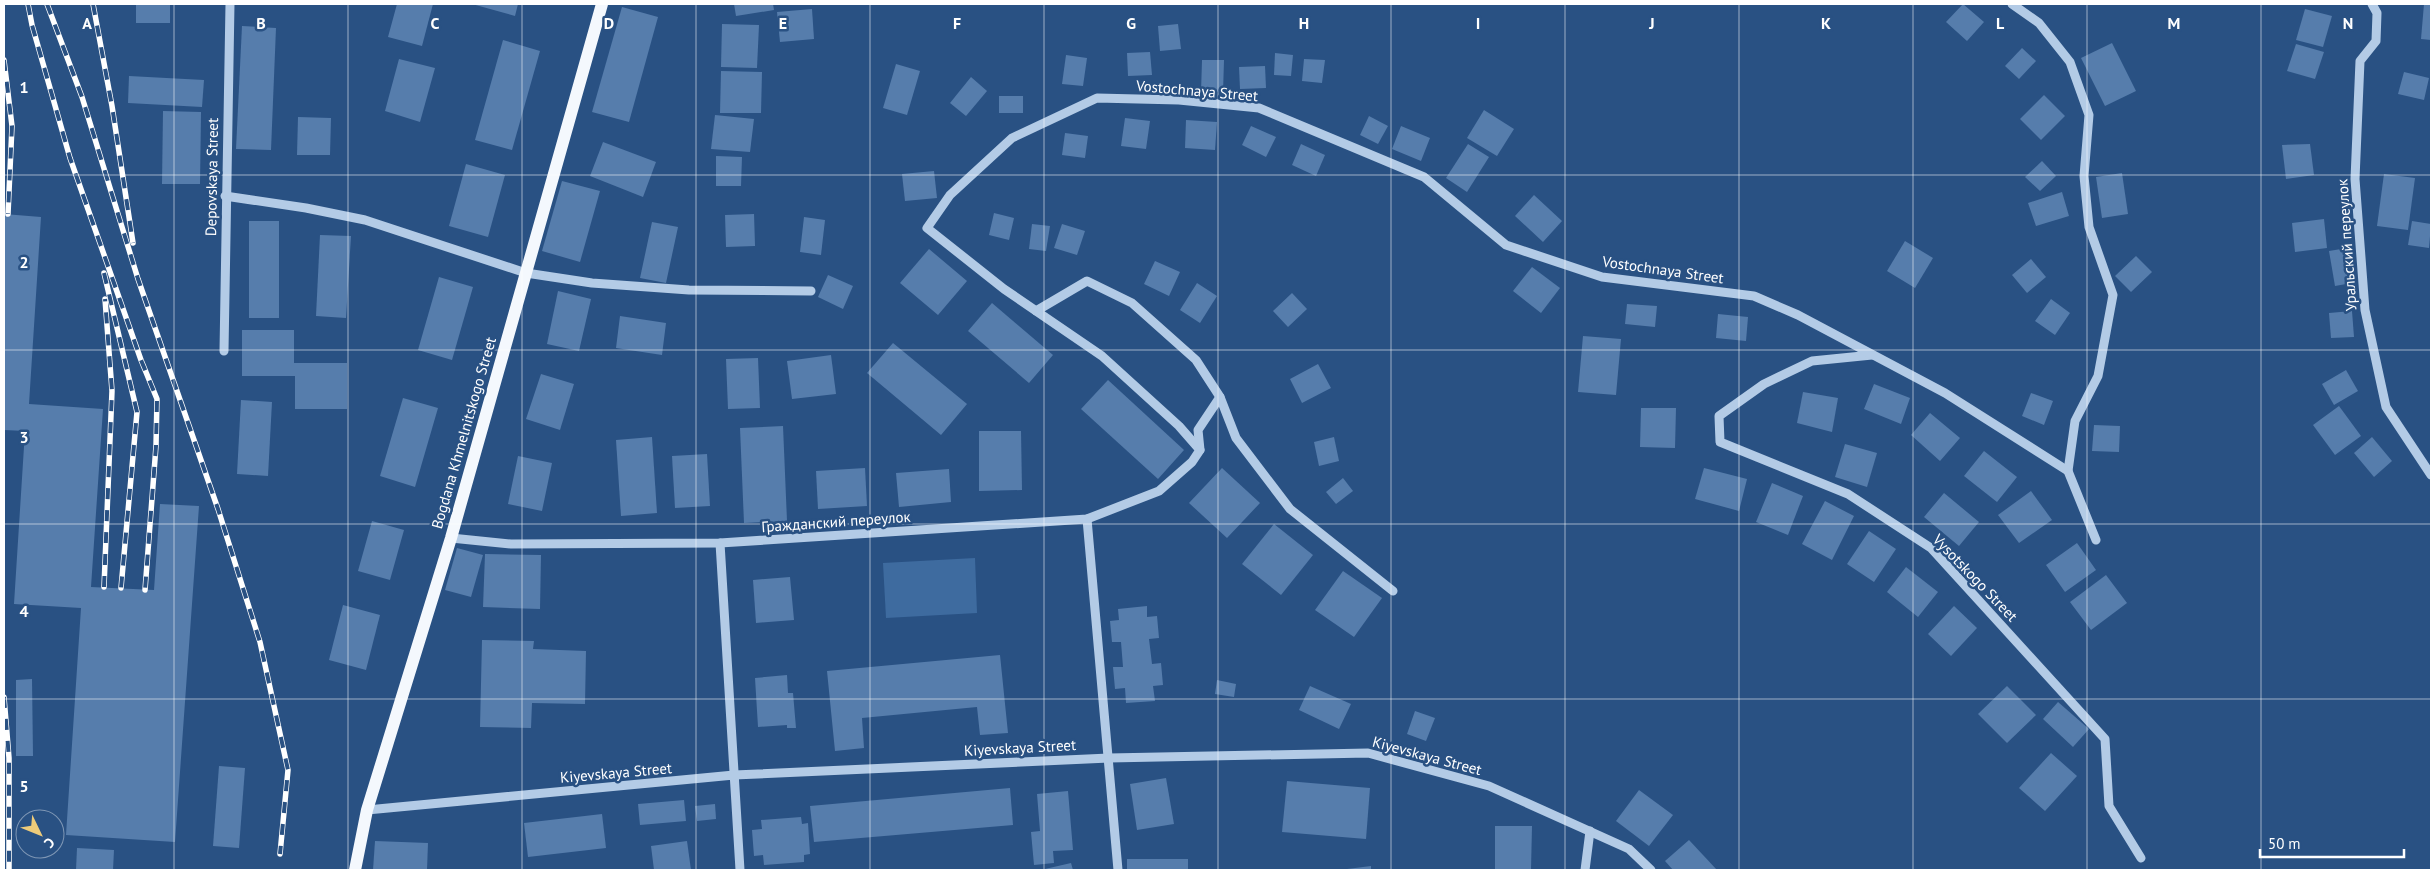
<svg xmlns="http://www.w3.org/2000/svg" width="2435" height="874" font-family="'PT Sans',sans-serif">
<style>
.green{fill:#3e6b9f}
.building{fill:#567dac}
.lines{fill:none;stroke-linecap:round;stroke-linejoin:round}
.minor{stroke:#b3cbe6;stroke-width:9}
.major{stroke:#f4f8fd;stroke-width:12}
.rail-casing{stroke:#fff;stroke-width:5.5}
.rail{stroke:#295183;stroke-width:4;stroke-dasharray:11;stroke-linecap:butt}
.grid{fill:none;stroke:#fff;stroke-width:1;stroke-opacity:0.55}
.labels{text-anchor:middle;stroke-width:5;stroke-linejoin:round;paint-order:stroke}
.street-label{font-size:15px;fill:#fff;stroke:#295183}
.grid-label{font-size:16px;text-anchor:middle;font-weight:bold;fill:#fff;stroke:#295183;stroke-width:5;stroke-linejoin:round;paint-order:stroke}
</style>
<rect width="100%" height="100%" fill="#295183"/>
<!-- green -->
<path class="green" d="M975 558 977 613 886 618 883 563Z"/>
<!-- building -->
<g class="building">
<rect x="136" y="4" width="34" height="19"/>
<path d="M397 4H433L422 46 388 37Z"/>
<path d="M472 4H518L515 16Z"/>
<path d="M734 4H773L774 10 736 16Z"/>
<path d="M1963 4 1984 22 1967 41 1946 22Z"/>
<path d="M2424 4 2431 5V40L2421 39Z"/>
<path d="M622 7 658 17 629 122 592 112Z"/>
<path d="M812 9 814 39 780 42 777 12Z"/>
<path d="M2305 9 2332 16 2323 47 2296 40Z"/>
<path d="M722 24 759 25 757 68 721 67Z"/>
<path d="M1178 24 1181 49 1160 51 1158 26Z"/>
<path d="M242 26 276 28 271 150 236 149Z"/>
<path d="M503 40 540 51 512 150 475 140Z"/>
<path d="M2112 43 2136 91 2105 106 2081 58Z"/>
<path d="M2296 44 2324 52 2315 79 2287 71Z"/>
<path d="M2022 48 2036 61 2019 79 2005 66Z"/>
<path d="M1150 52 1152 75 1128 76 1127 53Z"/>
<path d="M1275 53 1293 55 1291 76 1274 75Z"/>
<path d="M1066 55 1087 58 1083 86 1062 84Z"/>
<path d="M399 59 435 68 420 122 385 111Z"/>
<path d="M1304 59 1325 60 1322 83 1302 81Z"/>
<path d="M1202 60H1224L1223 92H1201Z"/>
<path d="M896 64 920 71 907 115 883 108Z"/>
<path d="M1265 66 1266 88 1240 89 1239 67Z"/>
<path d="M721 71 762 72 761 113H720Z"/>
<path d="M2404 72 2429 78 2424 100 2398 94Z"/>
<path d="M129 76 204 80 202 107 128 103Z"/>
<path d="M971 77 987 91 966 116 950 103Z"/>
<path d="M2044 95 2065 116 2041 140 2020 119Z"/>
<rect x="999" y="96" width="24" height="17"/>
<path d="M1484 110 1514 129 1497 156 1467 138Z"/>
<path d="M163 111 201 112 200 184H162Z"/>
<path d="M715 115 754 119 750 152 711 149Z"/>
<path d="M1369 116 1388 126 1378 144 1360 135Z"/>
<path d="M298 117 331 118 330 155H297Z"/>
<path d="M1125 118 1150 121 1146 149 1121 146Z"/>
<path d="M1186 120 1217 122 1215 150 1185 148Z"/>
<path d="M1251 126 1276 137 1266 157 1242 145Z"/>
<path d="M1401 126 1430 138 1421 161 1392 149Z"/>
<path d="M1065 133 1088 136 1085 158 1062 155Z"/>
<path d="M603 142 656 162 643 197 590 176Z"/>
<path d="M1301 144 1325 155 1316 176 1292 165Z"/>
<path d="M1468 144 1489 157 1467 192 1446 178Z"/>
<path d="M2310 144 2314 175 2286 179 2282 145Z"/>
<path d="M716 156 742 157 741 186H716Z"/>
<path d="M2042 161 2056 176 2040 191 2025 177Z"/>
<path d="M466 164 505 175 488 237 449 226Z"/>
<path d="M934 171 937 198 905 201 902 174Z"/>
<path d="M2122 173 2128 214 2102 218 2096 177Z"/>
<path d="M2384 174 2415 178 2408 230 2377 226Z"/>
<path d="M562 181 600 191 580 262 542 251Z"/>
<path d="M2062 192 2069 216 2036 226 2028 203Z"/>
<path d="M1534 195 1562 221 1543 242 1515 216Z"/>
<path d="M994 213 1014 218 1009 240 989 235Z"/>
<path d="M4 214 41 217 29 404 103 409 91 587 154 590 160 504 199 506 175 842 66 835 81 608 14 604 25 431 4 430Z"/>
<path d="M754 214 755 246 726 247 725 215Z"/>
<path d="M804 217 825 220 821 255 800 252Z"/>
<path d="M2324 219 2327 248 2295 252 2292 223Z"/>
<rect x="249" y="221" width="30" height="97"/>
<path d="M2412 221 2431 224 2429 248 2408 245Z"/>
<path d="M652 222 678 227 666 283 640 278Z"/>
<path d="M1032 224 1050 226 1046 251 1029 249Z"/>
<path d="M1062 224 1085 231 1077 255 1054 248Z"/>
<path d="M320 235 351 236 346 318 316 316Z"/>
<path d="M1905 241 1933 258 1915 288 1887 271Z"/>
<path d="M2347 248 2352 283 2335 286 2329 251Z"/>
<path d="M929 249 967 281 938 315 900 283Z"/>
<path d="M2136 256 2152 272 2131 292 2115 276Z"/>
<path d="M2031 259 2046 277 2027 293 2012 275Z"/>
<path d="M1155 261 1180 272 1169 296 1144 284Z"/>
<path d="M1532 267 1560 288 1541 313 1513 291Z"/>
<path d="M828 275 853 286 843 309 818 297Z"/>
<path d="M439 277 473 287 452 360 418 350Z"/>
<path d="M1197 283 1217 296 1200 323 1180 310Z"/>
<path d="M558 291 591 299 579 351 547 344Z"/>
<path d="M1292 293 1307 309 1288 327 1273 311Z"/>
<path d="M2051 299 2070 313 2055 335 2035 321Z"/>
<path d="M992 303 1053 355 1029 383 968 331Z"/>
<path d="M1627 304 1657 306 1655 327 1625 324Z"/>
<path d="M2352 311 2354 337 2331 338 2329 313Z"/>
<path d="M1718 314 1748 317 1746 341 1716 338Z"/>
<path d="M620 316 666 323 662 355 616 348Z"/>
<path d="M242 330H294V363H347V409H295V376H242Z"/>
<path d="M1583 336 1621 339 1616 395 1578 392Z"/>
<path d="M893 343 967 404 941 435 867 373Z"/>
<path d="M831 355 836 394 792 399 787 361Z"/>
<path d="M758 358 760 408 728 409 726 359Z"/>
<path d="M1318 364 1331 388 1302 403 1290 379Z"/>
<path d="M2346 370 2358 391 2334 405 2322 384Z"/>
<path d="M541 374 574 384 560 430 526 419Z"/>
<path d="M1108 380 1184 450 1158 479 1081 409Z"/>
<path d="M1874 384 1910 398 1901 424 1864 409Z"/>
<path d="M1803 392 1838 398 1832 432 1797 423Z"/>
<path d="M2031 393 2053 401 2044 425 2022 416Z"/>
<path d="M403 398 438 408 415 487 380 476Z"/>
<path d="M241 400 272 402 268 476 237 474Z"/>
<path d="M2339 406 2361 436 2335 455 2313 425Z"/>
<path d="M1641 408H1676L1675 448 1640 447Z"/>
<path d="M1930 413 1960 438 1940 461 1911 435Z"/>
<path d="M2094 425 2120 426 2119 452 2092 451Z"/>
<path d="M783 426 787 521 744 523 740 428Z"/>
<path d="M979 431H1021L1022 490 979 491Z"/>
<path d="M652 437 657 513 621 516 616 440Z"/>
<path d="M1334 437 1339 461 1319 466 1314 442Z"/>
<path d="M2372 437 2392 461 2374 477 2354 453Z"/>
<path d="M1845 444 1877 453 1867 487 1835 477Z"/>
<path d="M1984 451 2017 477 1997 502 1964 476Z"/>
<path d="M707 454 710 506 675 508 672 456Z"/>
<path d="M518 456 552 463 542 511 508 504Z"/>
<path d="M865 468 867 506 818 509 816 471Z"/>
<path d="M1222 468 1260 503 1227 538 1189 503Z"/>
<path d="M1704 468 1747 479 1739 511 1695 499Z"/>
<path d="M949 469 951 502 899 507 896 473Z"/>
<path d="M1343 478 1353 491 1336 504 1326 492Z"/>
<path d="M1772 483 1803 496 1788 535 1756 522Z"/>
<path d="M2031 491 2052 520 2019 543 1998 515Z"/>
<path d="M1944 493 1979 522 1959 546 1924 517Z"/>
<path d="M1825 501 1854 516 1832 560 1802 544Z"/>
<path d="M372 521 404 530 390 580 358 571Z"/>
<path d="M1274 524 1313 555 1281 595 1242 564Z"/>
<path d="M1869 531 1896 549 1874 582 1847 564Z"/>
<path d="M2077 543 2096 570 2065 592 2046 565Z"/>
<path d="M457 548 483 555 471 597 445 590Z"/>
<path d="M485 554 541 555 540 609 483 607Z"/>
<path d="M1906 567 1938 592 1918 617 1887 592Z"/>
<path d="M1343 571 1382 598 1354 637 1315 610Z"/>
<path d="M2106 575 2127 603 2091 630 2070 602Z"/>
<path d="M790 577 794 620 756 623 753 580Z"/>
<path d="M343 605 380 615 366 670 329 660Z"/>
<path d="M1147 606V617L1157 616 1159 638 1149 639 1152 664 1161 663 1163 685 1153 686 1155 701 1126 703 1125 688 1115 689 1113 667H1123L1121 642H1112L1110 621 1119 620 1118 609Z"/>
<path d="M1954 606 1977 628 1951 656 1928 634Z"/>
<path d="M482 640 534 641 533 649 586 651 585 704 532 703 531 728 480 727Z"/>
<path d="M1000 655 1008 733 980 735 977 707 862 718 864 748 835 751 827 671Z"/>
<path d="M787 675 788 693H793L796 728H787V725L758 727 755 678Z"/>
<path d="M32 679 33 756H16V680Z"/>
<path d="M1217 680 1236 684 1234 697 1215 694Z"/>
<path d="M1310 686 1351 704 1339 729 1299 710Z"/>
<path d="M2007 686 2036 715 2007 743 1978 714Z"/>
<path d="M2058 702 2089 729 2073 747 2043 719Z"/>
<path d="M1415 711 1435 718 1426 741 1407 734Z"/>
<path d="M2051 753 2077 776 2045 811 2019 788Z"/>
<path d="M219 766 245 768 239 848 213 846Z"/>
<path d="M1166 778 1174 824 1137 830 1130 784Z"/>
<path d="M1287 781 1370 788 1366 839 1282 832Z"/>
<path d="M1010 788 1013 825 814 842 810 806Z"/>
<path d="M1639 790 1673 815 1649 846 1616 821Z"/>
<path d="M1068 791 1073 850 1053 851 1054 863 1034 865 1031 832 1040 831 1037 794Z"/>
<path d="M684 800 686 821 640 825 638 804Z"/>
<path d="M715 804 716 819 697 821 695 806Z"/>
<path d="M602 814 606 848 528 857 524 823Z"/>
<path d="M801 817 802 824 808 823 810 854 804 855V862L764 865 763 855 754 856 752 830 762 829 761 820Z"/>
<path d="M1495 826H1532L1531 870H1495Z"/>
<path d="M1689 840 1717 870H1673L1665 861Z"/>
<path d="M375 841 428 843 427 870H373Z"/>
<path d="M687 841 691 870H654L651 846Z"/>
<path d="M77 848 114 850 113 870H76Z"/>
<rect x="1127" y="859" width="61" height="11"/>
<path d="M1071 863 1073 870H1045V869Z"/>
<path d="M1371 866V870H1347V869Z"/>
</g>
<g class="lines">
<!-- minor -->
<g class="minor">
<path d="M2012 4 2039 23 2070 62 2089 115 2084 176 2089 227 2113 295 2098 376 2075 421 2068 471"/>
<path d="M2372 4 2377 13 2376 41 2360 61 2355 179 2365 310 2386 407 2431 475"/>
<path d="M225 196 306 208 365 220 526 273 592 283 689 290 811 291"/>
<path d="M1036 311 1087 281 1132 303 1196 360 1220 397"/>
<path d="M224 351 230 4"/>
<path d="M1872 355 1812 361 1764 384 1719 416 1720 442 1848 494 1931 548 2105 739 2109 806 2141 858"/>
<path d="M1200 450 1198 430 1220 397 1236 438 1290 509 1393 591"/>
<path d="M1087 519 1118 870"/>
<path d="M451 538 511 544 720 543 1087 519 1159 491 1192 462 1200 450 1179 426 1102 356 1004 289 927 228 950 195 1012 138 1097 98 1179 100 1259 108 1424 177 1506 245 1602 277 1754 296 1798 315 1945 393 2068 471 2096 540"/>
<path d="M720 543 740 870"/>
<path d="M367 810 734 775 1109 758 1368 753 1489 786 1629 849 1651 870"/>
<path d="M1585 870 1590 831"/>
</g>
<!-- major -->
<path class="major" d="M355 870 367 810 451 538 602 4"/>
<!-- rail casing -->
<g class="rail-casing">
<g id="rail">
<path d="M28 4 32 25 70 158 141 360 157 399 156 446 145 590"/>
<path d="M47 4 82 97 138 279 218 509 260 642 288 770 280 854"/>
<path d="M93 4 112 106 133 243"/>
<path d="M4 60 12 126 8 214"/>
<path d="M104 273 137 412 121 588"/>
<path d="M104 587 112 391 105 299"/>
<path d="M4 697 9 758V870"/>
</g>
</g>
<!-- rail -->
<use href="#rail" class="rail"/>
</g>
<!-- grid -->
<path class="grid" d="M174 4V870M348 4V870M522 4V870M696 4V870M870 4V870M1044 4V870M1218 4V870M1391 4V870M1565 4V870M1739 4V870M1913 4V870M2087 4V870M2261 4V870M4 175H2431M4 350H2431M4 524H2431M4 699H2431"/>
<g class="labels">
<!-- street labels -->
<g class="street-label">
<text transform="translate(1197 91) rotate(5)" y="5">Vostochnaya Street</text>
<text transform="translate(212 177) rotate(-89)" y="5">Depovskaya Street</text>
<text transform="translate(2347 245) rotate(-94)" y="5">Уральский переулок</text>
<text transform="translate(1663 270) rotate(8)" y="5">Vostochnaya Street</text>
<text transform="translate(464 433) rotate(-74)" y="5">Bogdana Khmelnitskogo Street</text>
<text transform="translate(836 522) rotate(-4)" y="5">Гражданский переулок</text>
<text transform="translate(1975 578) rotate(46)" y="5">Vysotskogo Street</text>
<text transform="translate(1020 748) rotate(-3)" y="5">Kiyevskaya Street</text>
<text transform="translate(1427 756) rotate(15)" y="5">Kiyevskaya Street</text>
<text transform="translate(616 773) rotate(-5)" y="5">Kiyevskaya Street</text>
</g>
</g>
<g class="grid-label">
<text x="87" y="29">A</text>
<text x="261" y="29">B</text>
<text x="435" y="29">C</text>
<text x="609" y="29">D</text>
<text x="783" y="29">E</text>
<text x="957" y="29">F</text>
<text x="1131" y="29">G</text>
<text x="1304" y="29">H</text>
<text x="1478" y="29">I</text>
<text x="1652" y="29">J</text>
<text x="1826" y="29">K</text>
<text x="2000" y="29">L</text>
<text x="2174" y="29">M</text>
<text x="2348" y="29">N</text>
<text x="24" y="93">1</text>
<text x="24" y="268">2</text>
<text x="24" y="443">3</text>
<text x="24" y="617">4</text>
<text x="24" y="792">5</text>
</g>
<!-- border -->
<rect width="2435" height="874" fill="none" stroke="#ffffff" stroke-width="10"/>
<!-- north arrow -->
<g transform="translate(40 834) rotate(133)"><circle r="24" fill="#295183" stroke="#7f97b5"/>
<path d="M0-4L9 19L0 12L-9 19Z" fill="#edcb7a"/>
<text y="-8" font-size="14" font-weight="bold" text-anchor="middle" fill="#ffffff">С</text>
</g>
<!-- scale -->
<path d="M2260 849v8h144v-8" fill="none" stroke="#ffffff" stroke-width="2.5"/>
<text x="2268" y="849" font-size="15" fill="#ffffff" stroke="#295183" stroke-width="4" paint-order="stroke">50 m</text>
</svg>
